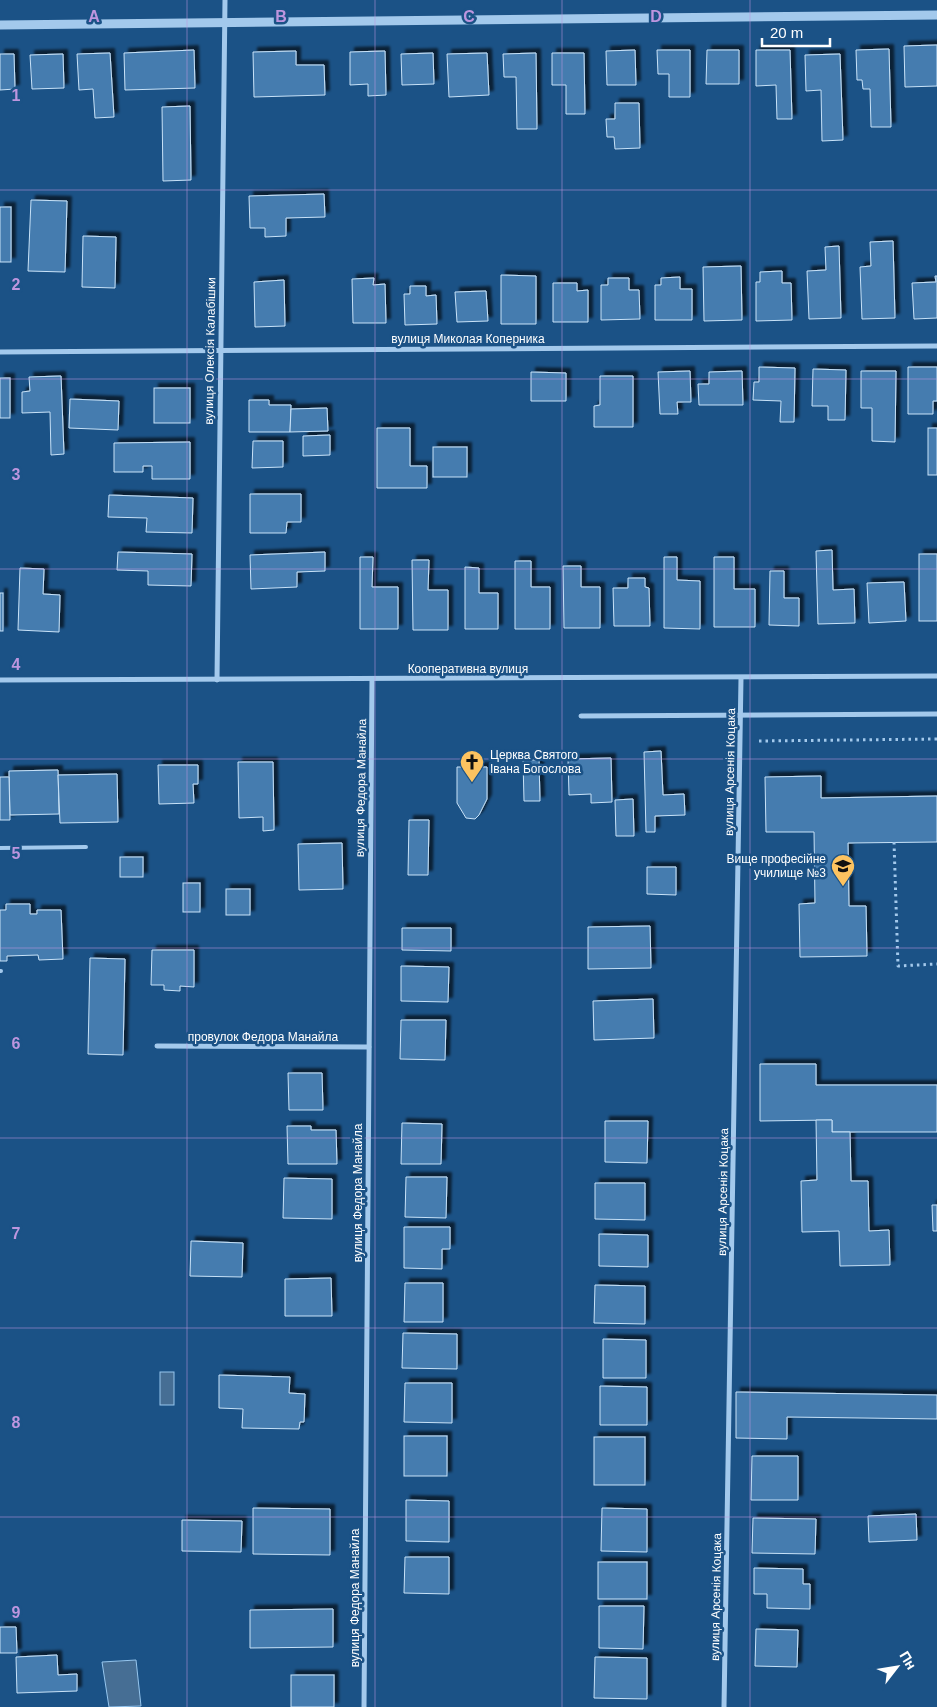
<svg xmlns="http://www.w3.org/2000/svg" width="937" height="1707" font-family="Arial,sans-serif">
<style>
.water{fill:#466e94;stroke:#96c6ee}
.building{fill:#447caf;stroke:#c8e2f8;filter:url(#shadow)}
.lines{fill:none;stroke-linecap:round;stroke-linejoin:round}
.path{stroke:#a3c9ec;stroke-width:3;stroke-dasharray:2.5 4;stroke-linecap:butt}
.service{stroke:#a3c9ec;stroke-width:4}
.minor{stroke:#a3c9ec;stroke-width:5}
.tertiary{stroke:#a3c9ec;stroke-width:9}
.grid{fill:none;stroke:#bd96df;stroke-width:1;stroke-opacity:0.55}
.labels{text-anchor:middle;stroke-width:5;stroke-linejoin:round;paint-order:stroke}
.street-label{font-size:12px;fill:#fff;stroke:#1b5286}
.poi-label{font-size:12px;fill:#fff;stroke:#1b5286;text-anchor:start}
.grid-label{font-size:16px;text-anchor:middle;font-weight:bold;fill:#bd96df;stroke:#1b5286;stroke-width:5;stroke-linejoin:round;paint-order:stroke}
</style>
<defs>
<filter id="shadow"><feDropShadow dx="4.5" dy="-4.5" stdDeviation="1" flood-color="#0009"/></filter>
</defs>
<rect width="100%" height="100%" fill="#1b5286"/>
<!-- water -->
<g class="water">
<rect x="160" y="1372" width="14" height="33"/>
<path d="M136 1660 141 1706 109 1707 102 1662Z"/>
</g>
<!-- building -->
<g class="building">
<path d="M937 45V86L905 87 904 46Z"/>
<path d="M889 49 891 127H871L870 89H863L862 80H857L856 50Z"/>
<path d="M194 50 195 88 125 90 124 53Z"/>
<path d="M635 50 636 85H607L606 51Z"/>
<path d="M657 50H690V97H669V74H658Z"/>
<path d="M707 50H739V84H706Z"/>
<path d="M756 50H790L792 119H777L776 85 756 86Z"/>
<path d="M296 51V65H324L325 95 254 97 253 52Z"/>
<path d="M385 51 386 95 368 96V84L350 85V52Z"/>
<path d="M110 53 114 117 95 118 93 89 79 90 77 54Z"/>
<path d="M433 53 434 84 402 85 401 54Z"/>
<path d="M487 53 489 95 449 97 447 54Z"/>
<path d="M536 53 537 129H517L516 77H504L503 54Z"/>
<path d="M552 53H584L585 114H566V85H552Z"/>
<path d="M0 54H14L15 89 0 90Z"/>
<path d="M63 54 64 88 32 89 30 55Z"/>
<path d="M840 54 843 140 822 141 821 90 806 91 805 55Z"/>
<path d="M615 103H639L640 148 615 149 614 137H607L606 119H615Z"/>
<path d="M190 106 191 180 163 181 162 107Z"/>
<path d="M324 194 325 217 286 218V236L265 237V228H250L249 196Z"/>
<path d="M31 200 67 201 65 272 28 271Z"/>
<rect x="0" y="207" width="11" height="55"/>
<path d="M83 236 116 237 115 288 82 287Z"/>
<path d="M893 241 895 318 862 319 860 267 871 266 870 242Z"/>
<path d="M839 246 841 318 809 319 807 271 826 270 825 247Z"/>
<path d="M741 266 742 320 704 321 703 267Z"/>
<path d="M782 271V283H791L792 320 756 321V282H760V272Z"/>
<path d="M501 275 536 276V324H501Z"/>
<path d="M935 276H937V318L914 319 912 283 936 282Z"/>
<path d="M680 277V289H692V320H655V285H661V278Z"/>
<path d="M374 278 373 285 385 284 386 323H353L352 279Z"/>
<path d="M608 278H629V290H639L640 319 601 320V285H608Z"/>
<path d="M284 280 285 326 255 327 254 282Z"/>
<path d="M553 283H577V291L588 290V322H553Z"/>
<path d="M410 286H426V296L436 295 437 324 405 325 404 294H410Z"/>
<path d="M486 291 488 321 457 322 455 292Z"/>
<path d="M759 367 795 368 794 422H780L781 401 753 400 754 382H759Z"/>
<path d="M908 367H937V401H933V414H908Z"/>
<path d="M813 369 846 370 845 420H828V406H812Z"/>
<path d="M690 371 691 402H677L678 414H660L658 372Z"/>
<path d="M742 371 743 405H699L698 384H709V372Z"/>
<path d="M861 371H896L895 442 872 441V408H861Z"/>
<path d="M531 372 566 373V401H531Z"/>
<path d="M61 376 64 454 51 455 50 412 22 413V392L30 391 29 377Z"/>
<path d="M600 376H633V427H594V406L600 405Z"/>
<rect x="0" y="378" width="10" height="40"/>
<rect x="154" y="388" width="36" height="35"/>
<path d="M70 399 119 401 118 430 69 428Z"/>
<path d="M249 400H269V405H291L290 432H249Z"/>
<path d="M327 408 328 431 290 432 291 409Z"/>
<path d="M377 428H410V466H427V488H377Z"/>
<rect x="928" y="428" width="9" height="47"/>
<path d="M330 435V455L303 456V436Z"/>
<path d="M253 441H283V467L252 468Z"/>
<path d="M190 442V479H152V466H143V472H114V443Z"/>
<rect x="433" y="447" width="34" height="30"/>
<path d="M250 494H301V522H287L286 533H250Z"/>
<path d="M109 495 193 498 192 533 146 532 147 518 108 517Z"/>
<path d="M832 550 833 590 854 589 855 623 818 624 816 551Z"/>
<path d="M118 552 192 554 191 586 148 585V571L117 570Z"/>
<path d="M325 552V571L297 572V587L251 589 250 555Z"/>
<rect x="919" y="554" width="18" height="67"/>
<path d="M360 557H373L372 587H398V629H360Z"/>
<path d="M664 557H677V580L700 581V629L664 628Z"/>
<path d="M714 557H734V589H755V627H714Z"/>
<path d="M412 560H429L428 590H448V630H413Z"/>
<path d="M515 561H531V587H550V629H515Z"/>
<path d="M563 566H581V587H600V628H564Z"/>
<path d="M465 567 479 568V593H498V629H465Z"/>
<path d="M20 568 44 569 43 594 60 595 59 632 18 630Z"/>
<path d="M770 571H784V598H799V626L769 625Z"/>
<path d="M628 578H645V587L649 588 650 626H614L613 588H628Z"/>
<path d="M904 582 906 621 869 623 867 583Z"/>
<rect x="0" y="593" width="3" height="38"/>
<path d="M661 751 663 795 684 794 685 815 655 816V832H646L644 752Z"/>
<path d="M611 758 612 802 591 803V794L569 795 568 759Z"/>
<path d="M523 760H539L540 801H524Z"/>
<path d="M238 762H273L274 830 263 831V817L239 818Z"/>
<path d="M158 765H198V784H193L194 803 159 804Z"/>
<path d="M457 767H487V799L479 815 475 819 466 818 457 803Z"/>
<path d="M58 770 59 814 10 815 9 771Z"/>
<path d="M117 774 118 822 60 823 58 775Z"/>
<path d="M821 776V798L937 796V842L848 843 849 906H866L867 956 800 957 799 904 815 903 814 832H766L765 777Z"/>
<path d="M0 777H9L10 820H0Z"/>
<path d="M633 799 634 836H616L615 800Z"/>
<path d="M409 820H429L428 875H408Z"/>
<path d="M342 843 343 889 299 890 298 844Z"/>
<rect x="120" y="857" width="23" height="20"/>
<path d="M647 867H676V895L647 894Z"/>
<rect x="183" y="883" width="17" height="29"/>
<rect x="226" y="889" width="24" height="26"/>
<path d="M6 904H30V914H37V910H61L63 959 39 960 38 955 7 956V961H0V910H6Z"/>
<path d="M650 926 651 968 588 969V927Z"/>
<path d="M402 928H451V951L402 950Z"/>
<path d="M152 950H194V987L180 986V991L164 990V985H151Z"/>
<path d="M90 958 125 959 123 1055 88 1054Z"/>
<path d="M401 966 449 967 448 1002 401 1001Z"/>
<path d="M653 999 654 1038 594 1040 593 1001Z"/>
<path d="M401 1020H446L445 1060 400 1059Z"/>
<path d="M760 1064H816V1085H937V1132H832V1120L760 1121Z"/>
<path d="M288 1073H322L323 1110H289Z"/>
<path d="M816 1120H832V1132H850L851 1181H868L869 1231 889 1230 890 1265 840 1266 839 1231 802 1232 801 1181 817 1180Z"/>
<path d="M605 1121H648L647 1163 605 1162Z"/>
<path d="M402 1123 442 1124 441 1164H401Z"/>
<path d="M287 1126H311V1130H336L337 1164H288Z"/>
<path d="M406 1177H447L446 1218 405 1217Z"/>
<path d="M284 1178 332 1179V1219L283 1218Z"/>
<path d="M595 1183H645V1220L595 1219Z"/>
<path d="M932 1205H937V1231H933Z"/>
<path d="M404 1227H450V1249H442V1269L404 1268Z"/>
<path d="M599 1234 648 1235V1267L599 1266Z"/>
<path d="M191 1241 243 1243 242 1277 190 1276Z"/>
<path d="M331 1278 332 1316H285V1279Z"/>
<path d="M405 1283H443V1322H404Z"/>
<path d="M595 1285 645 1286V1324L594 1323Z"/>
<path d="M403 1333 457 1334V1369L402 1368Z"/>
<path d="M603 1339 646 1340V1378H603Z"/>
<path d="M219 1375 290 1377 289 1393 305 1394 304 1422H300L299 1429 242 1428 243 1409 219 1408Z"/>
<path d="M405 1383H452V1423L404 1422Z"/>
<path d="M600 1386 647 1387V1425H600Z"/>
<path d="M736 1392 937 1395V1419L787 1417V1439L736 1438Z"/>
<rect x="404" y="1436" width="43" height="40"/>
<rect x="594" y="1437" width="51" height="48"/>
<path d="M752 1456H798V1500H751Z"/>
<path d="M406 1500 449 1501V1542L406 1541Z"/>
<path d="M253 1508 330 1509V1555L253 1554Z"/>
<path d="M602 1508 647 1509V1552L601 1551Z"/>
<path d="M916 1514 917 1540 869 1542 868 1516Z"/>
<path d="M753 1518 816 1519 815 1554 752 1553Z"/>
<path d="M182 1520 242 1521 241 1552 182 1551Z"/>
<path d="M405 1557H449V1594L404 1593Z"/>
<rect x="598" y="1562" width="49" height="37"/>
<path d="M754 1568 803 1569V1584H810V1609L767 1608V1594H754Z"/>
<path d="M599 1606H644L643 1649 599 1648Z"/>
<path d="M333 1609V1647L250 1648V1610Z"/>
<path d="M0 1627H16L17 1653H0Z"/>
<path d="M756 1629 798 1630 797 1667 755 1666Z"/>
<path d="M57 1655 58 1675 77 1674V1691L17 1693 16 1657Z"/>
<path d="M595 1657 647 1658V1699L594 1698Z"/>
<rect x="291" y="1675" width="43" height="32"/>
</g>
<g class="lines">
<!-- path -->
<g class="path">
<path d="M759 741 937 739"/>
<path d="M894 842 898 966 937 964"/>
</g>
<!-- service -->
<g class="service">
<path d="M0 848 86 847"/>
<path d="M0 971H1"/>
</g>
<!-- minor -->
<g class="minor">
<path d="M0 352 937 346"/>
<path d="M0 680 937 676"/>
<path d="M217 680 225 0"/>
<path d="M581 716 937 714"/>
<path d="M157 1046 369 1047"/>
<path d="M364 1707 372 680"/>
<path d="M724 1707 741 678"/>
</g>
<!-- tertiary -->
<path class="tertiary" d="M0 25 937 15"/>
</g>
<!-- grid -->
<path class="grid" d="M187 0V1707M375 0V1707M562 0V1707M750 0V1707M0 190H937M0 379H937M0 569H937M0 759H937M0 948H937M0 1138H937M0 1328H937M0 1517H937"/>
<!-- icons -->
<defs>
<g id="church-pin" transform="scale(1.25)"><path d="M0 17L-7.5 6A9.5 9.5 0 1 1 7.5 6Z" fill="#fdc360" stroke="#1b5286"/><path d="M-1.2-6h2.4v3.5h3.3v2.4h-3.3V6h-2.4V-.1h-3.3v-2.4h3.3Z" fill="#111"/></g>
<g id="university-pin" transform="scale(1.25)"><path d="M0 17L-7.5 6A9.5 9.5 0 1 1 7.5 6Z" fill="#fdc360" stroke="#1b5286"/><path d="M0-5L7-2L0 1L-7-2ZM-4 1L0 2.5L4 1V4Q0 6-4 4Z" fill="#111"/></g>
</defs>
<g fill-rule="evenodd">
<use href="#church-pin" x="472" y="762"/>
<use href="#university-pin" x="843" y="866"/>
</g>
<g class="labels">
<!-- street labels -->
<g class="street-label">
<text x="468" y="343">вулиця Миколая Коперника</text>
<text transform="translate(210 351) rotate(-89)" y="4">вулиця Олексія Калабішки</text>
<text x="468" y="673">Кооперативна вулиця</text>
<text transform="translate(730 772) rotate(-89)" y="4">вулиця Арсенія Коцака</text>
<text transform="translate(361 788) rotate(-89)" y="4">вулиця Федора Манайла</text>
<text x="263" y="1041">провулок Федора Манайла</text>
<text transform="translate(723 1192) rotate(-89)" y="4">вулиця Арсенія Коцака</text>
<text transform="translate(358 1193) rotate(-90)" y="4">вулиця Федора Манайла</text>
<text transform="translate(716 1597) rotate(-89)" y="4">вулиця Арсенія Коцака</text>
<text transform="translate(355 1598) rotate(-90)" y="4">вулиця Федора Манайла</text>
</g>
<!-- poi labels -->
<g class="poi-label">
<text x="490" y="759">Церква Святого<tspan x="490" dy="14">Івана Богослова</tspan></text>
<text x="826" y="863" text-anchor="end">Вище професійне<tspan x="826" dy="14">училище №3</tspan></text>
</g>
</g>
<g class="grid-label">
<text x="94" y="22">A</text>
<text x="281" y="22">B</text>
<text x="469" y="22">C</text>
<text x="656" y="22">D</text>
<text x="16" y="101">1</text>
<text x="16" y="290">2</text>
<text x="16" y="480">3</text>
<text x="16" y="670">4</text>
<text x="16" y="859">5</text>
<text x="16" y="1049">6</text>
<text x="16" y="1239">7</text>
<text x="16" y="1428">8</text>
<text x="16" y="1618">9</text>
</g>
<!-- north arrow -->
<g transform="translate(897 1667) rotate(59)" stroke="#1b5286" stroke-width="4" paint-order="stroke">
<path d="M0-4L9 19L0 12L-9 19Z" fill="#ffffff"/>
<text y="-8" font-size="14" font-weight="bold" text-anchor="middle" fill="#ffffff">Пн</text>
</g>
<!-- scale -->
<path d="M762 38v8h68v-8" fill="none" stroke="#ffffff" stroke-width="2.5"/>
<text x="770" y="38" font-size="15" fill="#ffffff" stroke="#1b5286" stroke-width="4" paint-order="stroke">20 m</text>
</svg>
